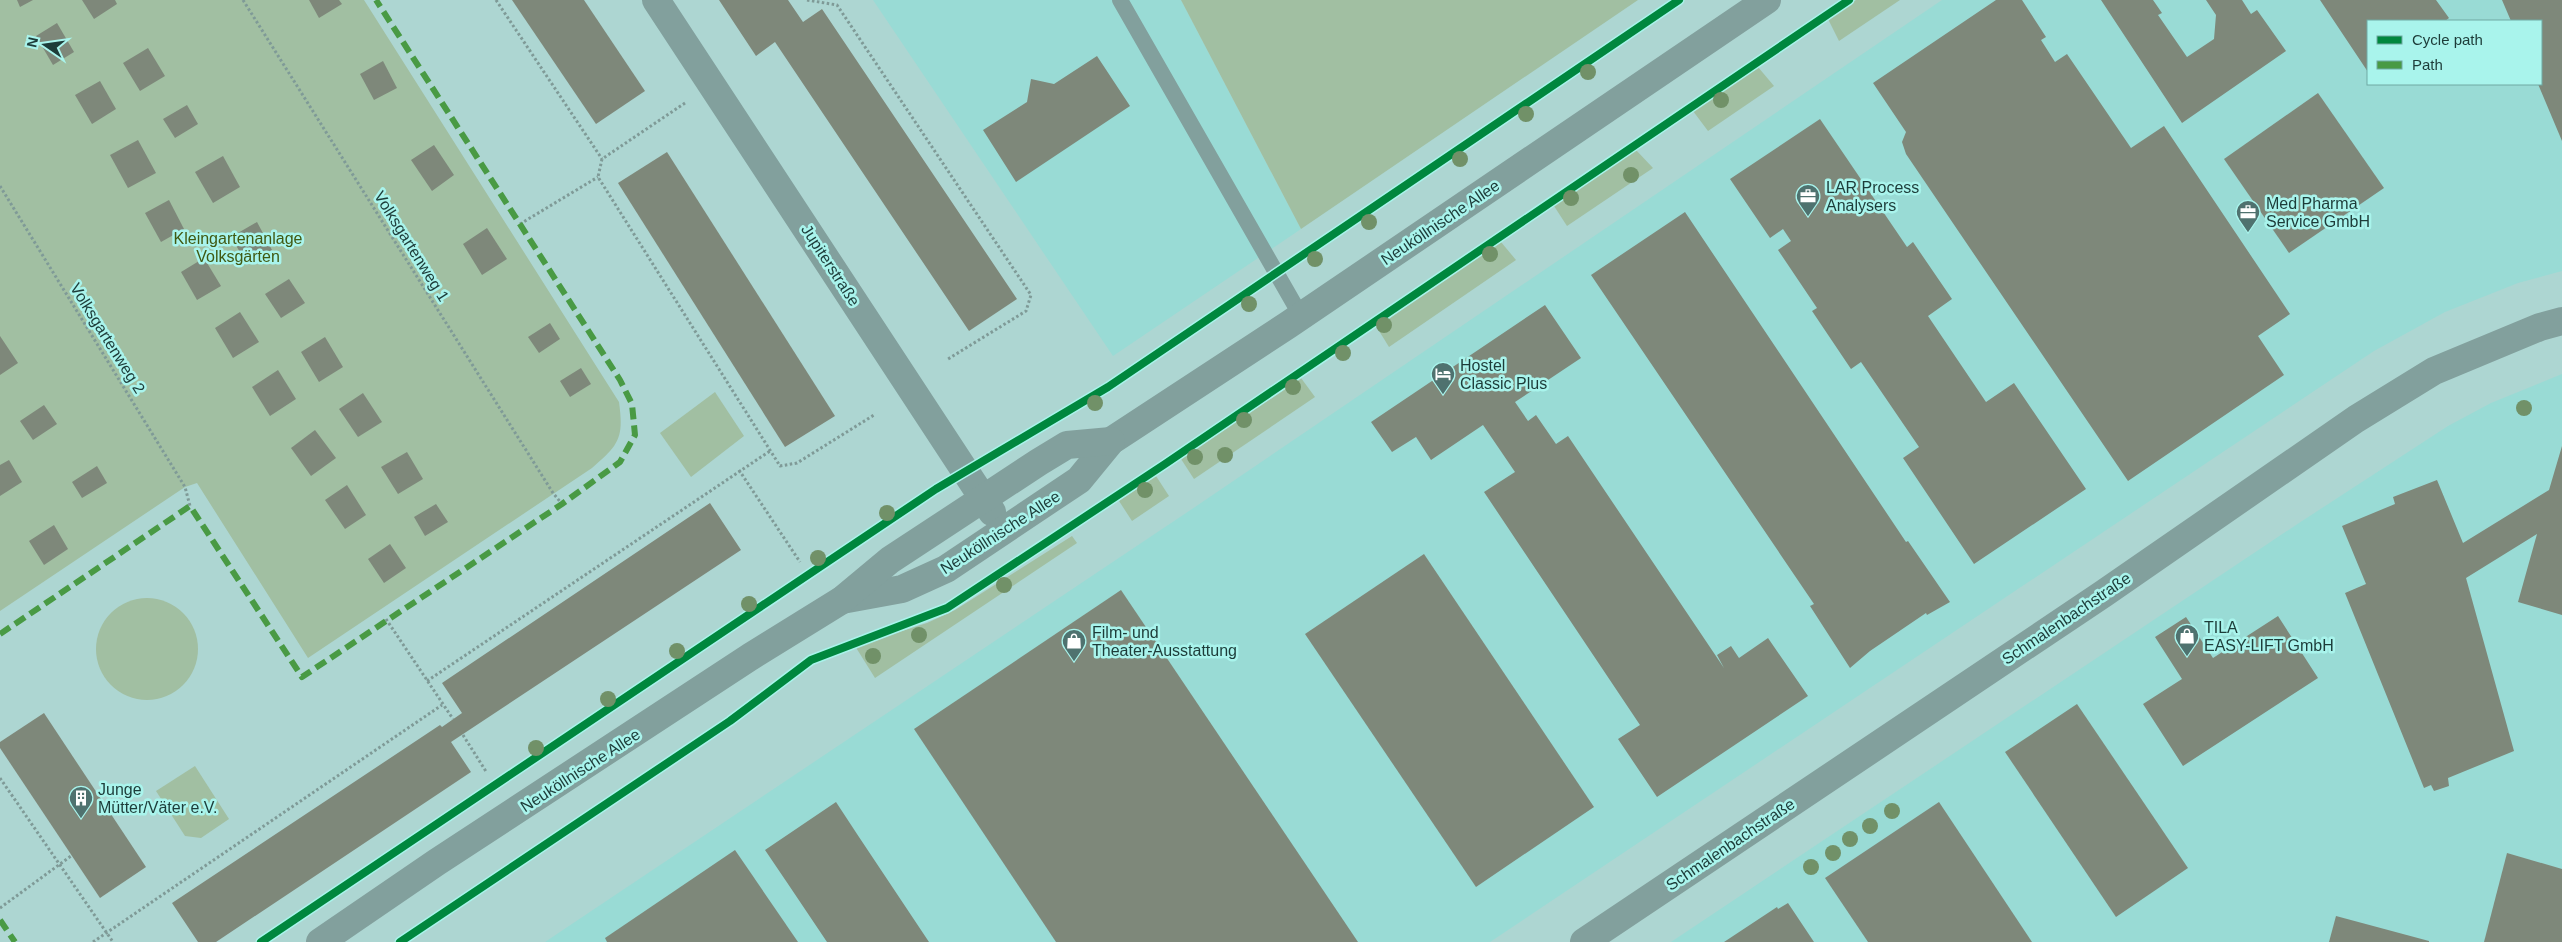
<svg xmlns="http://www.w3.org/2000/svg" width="2562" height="942" font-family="Helvetica,sans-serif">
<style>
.built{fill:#99dbd5;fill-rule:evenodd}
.green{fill:#a1bfa2}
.building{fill:#7e887a}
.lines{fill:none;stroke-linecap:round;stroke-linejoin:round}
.path{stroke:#7f9a97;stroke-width:3;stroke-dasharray:2.5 2.5;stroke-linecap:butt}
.lane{stroke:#82a09d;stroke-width:16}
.street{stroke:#82a09d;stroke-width:28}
.quiet{stroke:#499a44;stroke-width:6;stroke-dasharray:12 6;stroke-linecap:butt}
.cycleway-casing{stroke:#a9f4ec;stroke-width:11}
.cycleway{stroke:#00873e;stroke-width:8}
.tree{fill:#719168}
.labels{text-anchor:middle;stroke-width:5;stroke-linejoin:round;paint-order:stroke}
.poi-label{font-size:16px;fill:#1d3c39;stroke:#a9f4ec;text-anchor:start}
.street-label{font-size:16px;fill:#1d3c39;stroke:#a9f4ec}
.park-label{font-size:16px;fill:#405912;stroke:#a9f4ec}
</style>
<rect width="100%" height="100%" fill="#add6d2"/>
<!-- built -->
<g class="built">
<path d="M873 0H1181L1301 229 1113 356Z"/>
<path d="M1942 0H2562V271L2518 283 2445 312 2374 351 1490 942H545L1195 507ZM2368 21H2541V84H2368Z"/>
<path d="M2562 374V942H1671L2296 525 2448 426 2491 403Z"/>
</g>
<!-- green -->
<g class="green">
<path d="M0 0H364L619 402C624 438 619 445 592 468L308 658 197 483 185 487 0 611Z"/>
<path d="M1181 0H1638L1301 229Z"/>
<path d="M1856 0H1900L1839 41 1828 19Z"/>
<path d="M1758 67 1774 86 1708 131 1693 111Z"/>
<path d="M1636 150 1653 168 1567 226 1554 206Z"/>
<path d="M1501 242 1516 260 1389 347 1376 326Z"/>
<path d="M1301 378 1315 397 1194 479 1181 459Z"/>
<path d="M715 392 744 436 691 477 660 433Z"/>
<path d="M1156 476 1169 496 1132 521 1119 501Z"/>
<path d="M1072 536 1077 543 875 678 855 646 927 623 955 610Z"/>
<circle cx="147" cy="649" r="51"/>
<path d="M195 766 229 819 201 838 185 836 156 791Z"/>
</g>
<!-- building -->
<g class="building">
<path d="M17 0H33L20 7Z"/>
<path d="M82 0H115L117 4 94 19Z"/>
<path d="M309 0H339L342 4 319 18Z"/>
<path d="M512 0H584L645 91 596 124Z"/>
<path d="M719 0H788L803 22 822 9 1017 299 969 331 775 42 756 56Z"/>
<path d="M1996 0H2022L2046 37 2041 40 2055 62 2067 54 2131 148 2164 126 2290 314 2258 336 2284 375 2128 481 1906 154 1902 142 1906 132 1873 83Z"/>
<path d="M2101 0H2153L2162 13 2158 15 2187 57 2214 39 2216 15 2206 0H2242L2251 14 2257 10 2286 51 2182 123Z"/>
<path d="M2320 0H2436L2449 18 2445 21H2368V72Z"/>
<path d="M2502 0H2562V141L2538 84H2541V21H2511Z"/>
<path d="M57 23 74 52 53 65 36 36Z"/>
<path d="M148 48 165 76 140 91 123 63Z"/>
<path d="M1097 56 1130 106 1016 182 983 130 1027 102 1031 79 1054 84Z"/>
<path d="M383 61 397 88 374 100 360 74Z"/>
<path d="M100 81 116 109 92 124 75 95Z"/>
<path d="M2318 93 2384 188 2289 253 2224 159Z"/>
<path d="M187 105 198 124 175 138 163 119Z"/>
<path d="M1820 119 1907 247 1913 242 1952 299 1928 316 1986 402 2014 383 2086 489 1974 564 1903 458 1919 447 1861 362 1851 369 1812 311 1817 308 1778 250 1791 241 1783 229 1770 238 1730 179Z"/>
<path d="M138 140 156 173 128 188 110 155Z"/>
<path d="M434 145 454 175 432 191 411 160Z"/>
<path d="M667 152 835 416 785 447 618 183Z"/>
<path d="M223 156 240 187 213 203 195 172Z"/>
<path d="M169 200 184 229 161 242 145 213Z"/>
<path d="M1685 212 1906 542 1908 541 1950 602 1927 615 1926 613 1870 651 1850 668 1810 606 1814 604 1591 275Z"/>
<path d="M257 222 272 250 247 264 231 237Z"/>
<path d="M487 228 507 259 482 275 463 244Z"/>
<path d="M204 258 221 286 197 300 181 272Z"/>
<path d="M289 279 305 303 281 318 265 294Z"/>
<path d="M1545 305 1581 358 1515 402 1528 421 1536 415 1556 444 1568 436 1724 668 1717 655 1731 646 1739 658 1768 638 1808 696 1657 797 1618 739 1640 725 1484 492 1515 472 1483 425 1431 460 1416 437 1392 452 1371 422Z"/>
<path d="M240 312 259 342 233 358 215 328Z"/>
<path d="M550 323 560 339 539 353 528 337Z"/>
<path d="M0 336 18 363 0 375Z"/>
<path d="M325 337 343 367 319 382 301 352Z"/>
<path d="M581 368 591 384 570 397 560 381Z"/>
<path d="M278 370 296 399 270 416 252 387Z"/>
<path d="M363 393 382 422 358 437 339 409Z"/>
<path d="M44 405 57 424 33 440 20 421Z"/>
<path d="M315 430 336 458 311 476 291 448Z"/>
<path d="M2562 446V615L2518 602 2537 534 2466 578 2514 751 2448 778 2449 786 2434 791 2431 785 2424 788 2345 593 2366 584 2342 526 2395 504 2393 497 2437 480 2463 543 2549 490Z"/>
<path d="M407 452 423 479 398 494 381 467Z"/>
<path d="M9 460 22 482 0 496V465Z"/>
<path d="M97 466 107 483 82 498 72 482Z"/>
<path d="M347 485 366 515 345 529 325 500Z"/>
<path d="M710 503 741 550 451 742 471 772 216 942H198L172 903 440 725 442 727 462 713 442 683Z"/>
<path d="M436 504 448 522 425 536 414 517Z"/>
<path d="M54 525 68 549 44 565 29 541Z"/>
<path d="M390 544 406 568 384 583 368 559Z"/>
<path d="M1424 554 1594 807 1476 887 1305 634Z"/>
<path d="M1121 590 1358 942H1056L914 729Z"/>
<path d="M2278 616 2318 678 2183 766 2143 704 2182 679 2155 637 2186 617 2213 658Z"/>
<path d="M2077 704 2188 868 2116 917 2005 752Z"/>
<path d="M44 713 146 867 100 898 0 748V742Z"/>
<path d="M836 802 857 834 929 942H827L786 881 765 850Z"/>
<path d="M1939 802 2032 942H1868L1825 878Z"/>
<path d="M735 850 798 942H607L605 938Z"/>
<path d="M2507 853 2562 869V942H2484Z"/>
<path d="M1788 903 1814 942H1724L1777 907 1778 909Z"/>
<path d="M2336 916 2429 941V942H2329Z"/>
</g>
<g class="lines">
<!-- path -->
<g class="path">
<path d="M243 0 553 493 562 504"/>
<path d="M496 0 602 159"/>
<path d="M807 0 837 5 1031 295 1026 311 948 359"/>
<path d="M685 103 602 159 598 177 780 466 797 463 874 415"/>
<path d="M0 186 185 487 190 506"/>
<path d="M520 224 598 177"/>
<path d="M739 470 800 562"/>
<path d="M386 619 453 719"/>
<path d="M427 681 770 451"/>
<path d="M463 735 487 773"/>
<path d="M0 778 113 942"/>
<path d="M0 908 71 856"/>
<path d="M93 942 442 705"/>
</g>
<!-- lane -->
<path class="lane" d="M1120 0 1301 316"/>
<!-- street -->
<g class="street">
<path d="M656 0 992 512"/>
<path d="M842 600 902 589 946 569 1079 480 1111 441 1288 325 1767 0"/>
<path d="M320 942 437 862 750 657 842 600 890 560 1039 462 1067 445 1111 441"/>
<path d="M1584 942 2103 594 2356 419 2434 371 2540 327 2562 321"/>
</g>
<!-- quiet -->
<g class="quiet">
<path d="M0 634 190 506 302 677 562 504 620 462 635 435 632 404 620 380 376 0"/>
<path d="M0 920 15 942"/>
</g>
<!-- cycleway casing -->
<g class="cycleway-casing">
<g id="cycleway">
<path d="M261 942 936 489 1108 387 1679 0"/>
<path d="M400 942 730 721 811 660 947 608 1165 464 1849 0"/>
</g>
</g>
<!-- cycleway -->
<use href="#cycleway" class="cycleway"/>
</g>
<!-- trees -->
<g class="tree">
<circle cx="1588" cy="72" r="8"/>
<circle cx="1721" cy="100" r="8"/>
<circle cx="1526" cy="114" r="8"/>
<circle cx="1460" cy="159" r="8"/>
<circle cx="1631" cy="175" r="8"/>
<circle cx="1571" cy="198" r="8"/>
<circle cx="1369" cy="222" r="8"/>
<circle cx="1490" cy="254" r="8"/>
<circle cx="1315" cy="259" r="8"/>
<circle cx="1249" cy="304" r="8"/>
<circle cx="1384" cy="325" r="8"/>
<circle cx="1343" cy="353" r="8"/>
<circle cx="1293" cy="387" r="8"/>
<circle cx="1095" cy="403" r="8"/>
<circle cx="2524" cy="408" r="8"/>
<circle cx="1244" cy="420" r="8"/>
<circle cx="1225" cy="455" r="8"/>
<circle cx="1195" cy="457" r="8"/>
<circle cx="1145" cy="490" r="8"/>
<circle cx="887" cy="513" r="8"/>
<circle cx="818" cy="558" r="8"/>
<circle cx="1004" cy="585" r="8"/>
<circle cx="749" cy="604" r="8"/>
<circle cx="919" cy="635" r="8"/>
<circle cx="677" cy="651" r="8"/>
<circle cx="873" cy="656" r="8"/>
<circle cx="608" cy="699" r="8"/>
<circle cx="536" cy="748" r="8"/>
<circle cx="1892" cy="811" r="8"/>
<circle cx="1870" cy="826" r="8"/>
<circle cx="1850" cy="839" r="8"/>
<circle cx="1833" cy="853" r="8"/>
<circle cx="1811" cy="867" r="8"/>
</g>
<!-- icons -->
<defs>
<g id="office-pin" transform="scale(1.25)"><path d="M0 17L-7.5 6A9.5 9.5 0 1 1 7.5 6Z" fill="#4f726f" stroke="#a9f4ec"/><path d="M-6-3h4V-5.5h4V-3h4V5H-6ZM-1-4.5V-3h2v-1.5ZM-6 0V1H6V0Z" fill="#fff"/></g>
<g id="hotel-pin" transform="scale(1.25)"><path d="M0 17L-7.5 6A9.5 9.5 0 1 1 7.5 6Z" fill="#4f726f" stroke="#a9f4ec"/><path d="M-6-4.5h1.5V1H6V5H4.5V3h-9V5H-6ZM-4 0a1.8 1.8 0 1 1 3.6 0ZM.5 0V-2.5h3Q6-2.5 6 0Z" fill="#fff"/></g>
<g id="shop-pin" transform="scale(1.25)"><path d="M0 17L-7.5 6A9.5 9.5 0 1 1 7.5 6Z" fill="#4f726f" stroke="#a9f4ec"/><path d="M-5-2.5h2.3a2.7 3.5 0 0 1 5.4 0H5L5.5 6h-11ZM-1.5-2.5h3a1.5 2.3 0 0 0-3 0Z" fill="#fff"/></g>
<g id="building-pin" transform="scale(1.25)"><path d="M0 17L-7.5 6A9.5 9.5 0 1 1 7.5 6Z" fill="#4f726f" stroke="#a9f4ec"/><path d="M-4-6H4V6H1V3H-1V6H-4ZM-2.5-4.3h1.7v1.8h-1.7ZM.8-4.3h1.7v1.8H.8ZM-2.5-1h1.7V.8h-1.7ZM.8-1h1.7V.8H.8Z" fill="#fff"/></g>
</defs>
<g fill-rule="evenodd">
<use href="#office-pin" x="1808" y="196"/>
<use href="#office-pin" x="2248" y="212"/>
<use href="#hotel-pin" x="1443" y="374"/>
<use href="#shop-pin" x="2187" y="636"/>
<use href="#shop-pin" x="1074" y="641"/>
<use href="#building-pin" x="81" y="798"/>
</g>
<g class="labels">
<!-- poi labels -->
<g class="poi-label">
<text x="1826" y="193">LAR Process<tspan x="1826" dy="18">Analysers</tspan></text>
<text x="2266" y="209">Med Pharma<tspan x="2266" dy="18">Service GmbH</tspan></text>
<text x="1460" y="371">Hostel<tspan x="1460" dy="18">Classic Plus</tspan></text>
<text x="2204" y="633">TILA<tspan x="2204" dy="18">EASY-LIFT GmbH</tspan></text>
<text x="1092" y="638">Film- und<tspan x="1092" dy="18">Theater-Ausstattung</tspan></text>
<text x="98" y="795">Junge<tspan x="98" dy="18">Mütter/Väter e.V.</tspan></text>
</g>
<!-- street labels -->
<g class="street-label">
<text transform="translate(1440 222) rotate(-34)" y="6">Neuköllnische Allee</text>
<text transform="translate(412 246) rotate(58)" y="6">Volksgartenweg 1</text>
<text transform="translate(831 265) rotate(57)" y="6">Jupiterstraße</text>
<text transform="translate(108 338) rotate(58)" y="6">Volksgartenweg 2</text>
<text transform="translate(1000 532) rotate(-33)" y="6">Neuköllnische Allee</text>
<text transform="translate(2066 618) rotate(-34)" y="6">Schmalenbachstraße</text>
<text transform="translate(580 770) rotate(-33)" y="6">Neuköllnische Allee</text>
<text transform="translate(1730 844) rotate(-34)" y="6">Schmalenbachstraße</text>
</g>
<!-- park labels -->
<g class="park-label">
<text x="238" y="244">Kleingartenanlage<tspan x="238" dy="18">Volksgärten</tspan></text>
</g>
</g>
<!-- legend -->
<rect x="2367" y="20" width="175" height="65" fill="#a9f4ec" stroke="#71aaa4"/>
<rect x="2377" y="36" width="25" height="8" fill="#00873e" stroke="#71aaa4"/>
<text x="2412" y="45" font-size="15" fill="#1d3c39">Cycle path</text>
<rect x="2377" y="61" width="25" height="8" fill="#499a44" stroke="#71aaa4"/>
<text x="2412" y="70" font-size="15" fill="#1d3c39">Path</text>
<!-- north arrow -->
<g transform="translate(45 45) rotate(283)" stroke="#a9f4ec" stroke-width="4" paint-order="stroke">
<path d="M0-4L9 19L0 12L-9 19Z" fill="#1d3c39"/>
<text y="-8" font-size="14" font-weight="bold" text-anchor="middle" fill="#1d3c39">N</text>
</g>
</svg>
